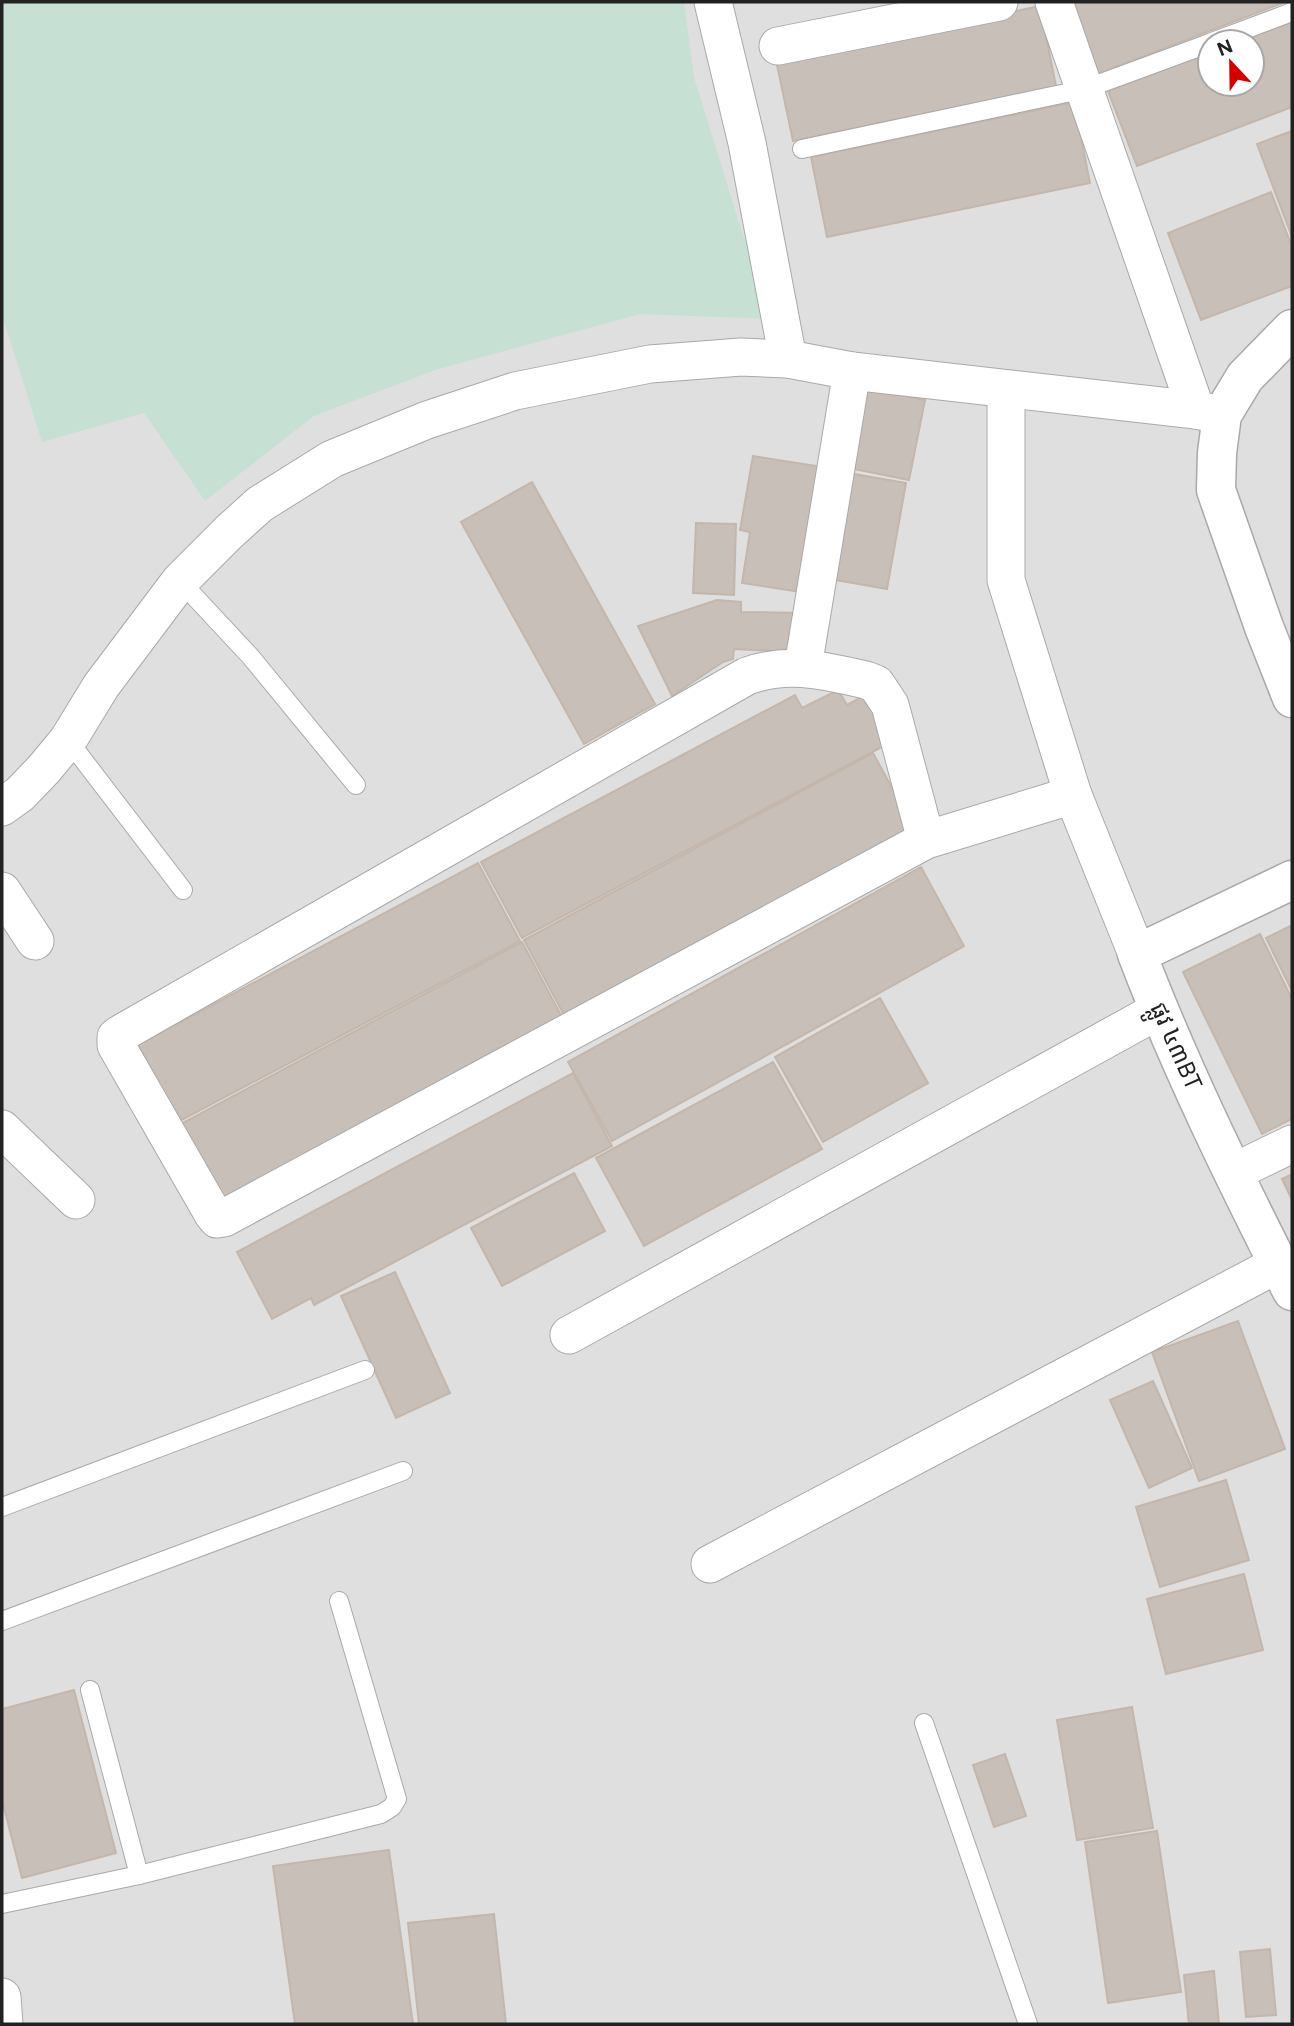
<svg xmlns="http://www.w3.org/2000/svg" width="1294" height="2026" font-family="Figtree,'Noto Sans Khmer',sans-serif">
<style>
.residential{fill:#e0dfdf;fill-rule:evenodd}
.wetland{fill:#c6e0d4}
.building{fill:#c7bfb8;stroke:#c4b6ab;stroke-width:2}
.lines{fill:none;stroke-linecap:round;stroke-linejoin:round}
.service-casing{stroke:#a9a9a9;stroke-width:20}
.minor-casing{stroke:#a9a9a9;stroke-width:39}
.tertiary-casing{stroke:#a9a9a9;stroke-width:41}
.service{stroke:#fff;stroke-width:18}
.minor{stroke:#fff;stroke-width:37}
.tertiary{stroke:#fff;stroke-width:38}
.labels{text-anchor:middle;stroke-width:6;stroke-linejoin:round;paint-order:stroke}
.street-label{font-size:24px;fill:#222;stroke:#fff}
</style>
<rect width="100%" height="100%" fill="#f2efe9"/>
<!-- residential -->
<path class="residential" d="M2 2H1292V2024H2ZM1210 42H1252V84H1210Z"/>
<!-- wetland -->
<path class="wetland" d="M2 2H684L694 77 769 319 640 314 438 369 314 416 205 501 144 413 42 442 2 315Z"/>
<!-- building -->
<g class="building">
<path d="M1070 2H1285L1098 74Z"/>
<path d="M1040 6 1056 86 793 141 776 60Z"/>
<path d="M1292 21V107L1137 166 1108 91 1210 52V84H1252V42H1237Z"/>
<path d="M1074 102 1090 183 827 237 811 157Z"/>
<path d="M1292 131V237L1257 144Z"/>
<path d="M1271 192 1292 247V286L1201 320 1168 233Z"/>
<path d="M865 388 925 400 909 480 849 468Z"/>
<path d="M753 456 823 467 801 592 742 583 750 532 740 530Z"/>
<path d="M843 472 906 483 887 589 824 578Z"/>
<path d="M532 482 655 704 584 744 461 522Z"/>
<path d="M696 523 736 524 734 595 693 593Z"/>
<path d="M717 600 741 602V612L804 613 795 652 734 649 733 659 723 662 672 696 638 626Z"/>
<path d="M838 690 847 705 867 694 893 741 522 938 481 862 795 695 802 708Z"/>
<path d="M873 753 915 830 565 1017 524 940Z"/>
<path d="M478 863 520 941 178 1122 137 1045Z"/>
<path d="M921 867 964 946 612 1141 568 1062Z"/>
<path d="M1292 925V991L1266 938Z"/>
<path d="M1260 934 1292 999V1119L1262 1134 1183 972Z"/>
<path d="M522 942 563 1019 222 1201 181 1124Z"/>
<path d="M880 998 928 1083 823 1142 775 1057Z"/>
<path d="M773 1062 822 1149 644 1246 596 1158Z"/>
<path d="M573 1073 612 1146 314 1305 311 1298 272 1319 237 1252Z"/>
<path d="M574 1173 605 1231 502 1286 471 1228Z"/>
<path d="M1292 1174V1200L1282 1179Z"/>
<path d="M395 1272 450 1393 396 1418 341 1296Z"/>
<path d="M1238 1321 1285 1449 1199 1481 1152 1352Z"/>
<path d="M1153 1381 1192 1468 1149 1488 1110 1400Z"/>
<path d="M1226 1480 1249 1560 1160 1587 1136 1507Z"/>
<path d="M1244 1574 1263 1650 1166 1674 1147 1599Z"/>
<path d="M74 1690 116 1853 22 1878 2 1800V1709Z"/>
<path d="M1132 1707 1153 1828 1077 1840 1057 1720Z"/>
<path d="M1005 1754 1026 1816 994 1827 973 1765Z"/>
<path d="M1157 1831 1181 1992 1108 2003 1085 1842Z"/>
<path d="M389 1850 413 2024H295L273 1866Z"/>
<path d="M494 1914 506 2024H419L408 1923Z"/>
<path d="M1270 1949 1276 2015 1246 2017 1240 1952Z"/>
<path d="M1214 1971 1219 2024H1189L1184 1975Z"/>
</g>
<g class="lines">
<!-- service casing -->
<g class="service-casing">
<g id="service">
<path d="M1212 42 1292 12"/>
<path d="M802 149 1085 89 1210 43"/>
<path d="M180 581 250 656 356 785"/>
<path d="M68 740 183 890"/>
<path d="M2 1507 365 1370"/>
<path d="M2 1621 403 1471"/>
<path d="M90 1690 139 1875"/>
<path d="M924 1723 1028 2024"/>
<path d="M2 1904 139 1875 381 1814 392 1807 397 1799 339 1601"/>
</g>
</g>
<!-- minor casing -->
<g class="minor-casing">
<g id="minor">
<path d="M713 2 747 143 788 359"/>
<path d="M1054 2 1196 410"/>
<path d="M778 46 999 2"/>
<path d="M1006 390V580L1073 795 1137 954"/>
<path d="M803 667 852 371"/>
<path d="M2 807 20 794 44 769 68 740 101 686 180 581 229 532 260 504 332 459 427 420 515 391 650 364 741 357 788 359 852 371 1196 410 1222 415"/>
<path d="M926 840 890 705 876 684 866 680C825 671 789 661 747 676L120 1034 116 1037V1045L213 1214 217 1219 224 1218 926 840 1073 795"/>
<path d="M2 891 35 941"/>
<path d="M2 1129 76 1200"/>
<path d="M1234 1172 1292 1144"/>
<path d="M569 1335 1159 1010"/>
<path d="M710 1564 1278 1264"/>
<path d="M2 1997 4 2024"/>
</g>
</g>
<!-- tertiary casing -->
<g class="tertiary-casing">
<g id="tertiary">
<path d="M1292 329 1245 377 1222 415 1217 453 1216 490 1264 627 1292 698"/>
<path d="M1292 880 1137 954C1181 1069 1236 1181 1292 1291"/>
</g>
</g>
<!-- service -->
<use href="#service" class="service"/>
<!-- minor -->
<use href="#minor" class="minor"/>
<!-- tertiary -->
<use href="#tertiary" class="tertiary"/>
</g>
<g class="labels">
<!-- street labels -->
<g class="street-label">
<text transform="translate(1176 1046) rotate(66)" y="8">ផ្លូវ ៤៣BT</text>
</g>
</g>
<!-- border -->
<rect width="1294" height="2026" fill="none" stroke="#222222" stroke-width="7"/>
<!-- north arrow -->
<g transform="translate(1231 63) rotate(338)"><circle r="33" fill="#ffffff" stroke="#a7a7a7" stroke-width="2"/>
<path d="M0-5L12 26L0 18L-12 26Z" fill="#d40000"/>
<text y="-10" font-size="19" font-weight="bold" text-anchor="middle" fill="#222222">N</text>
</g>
</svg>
